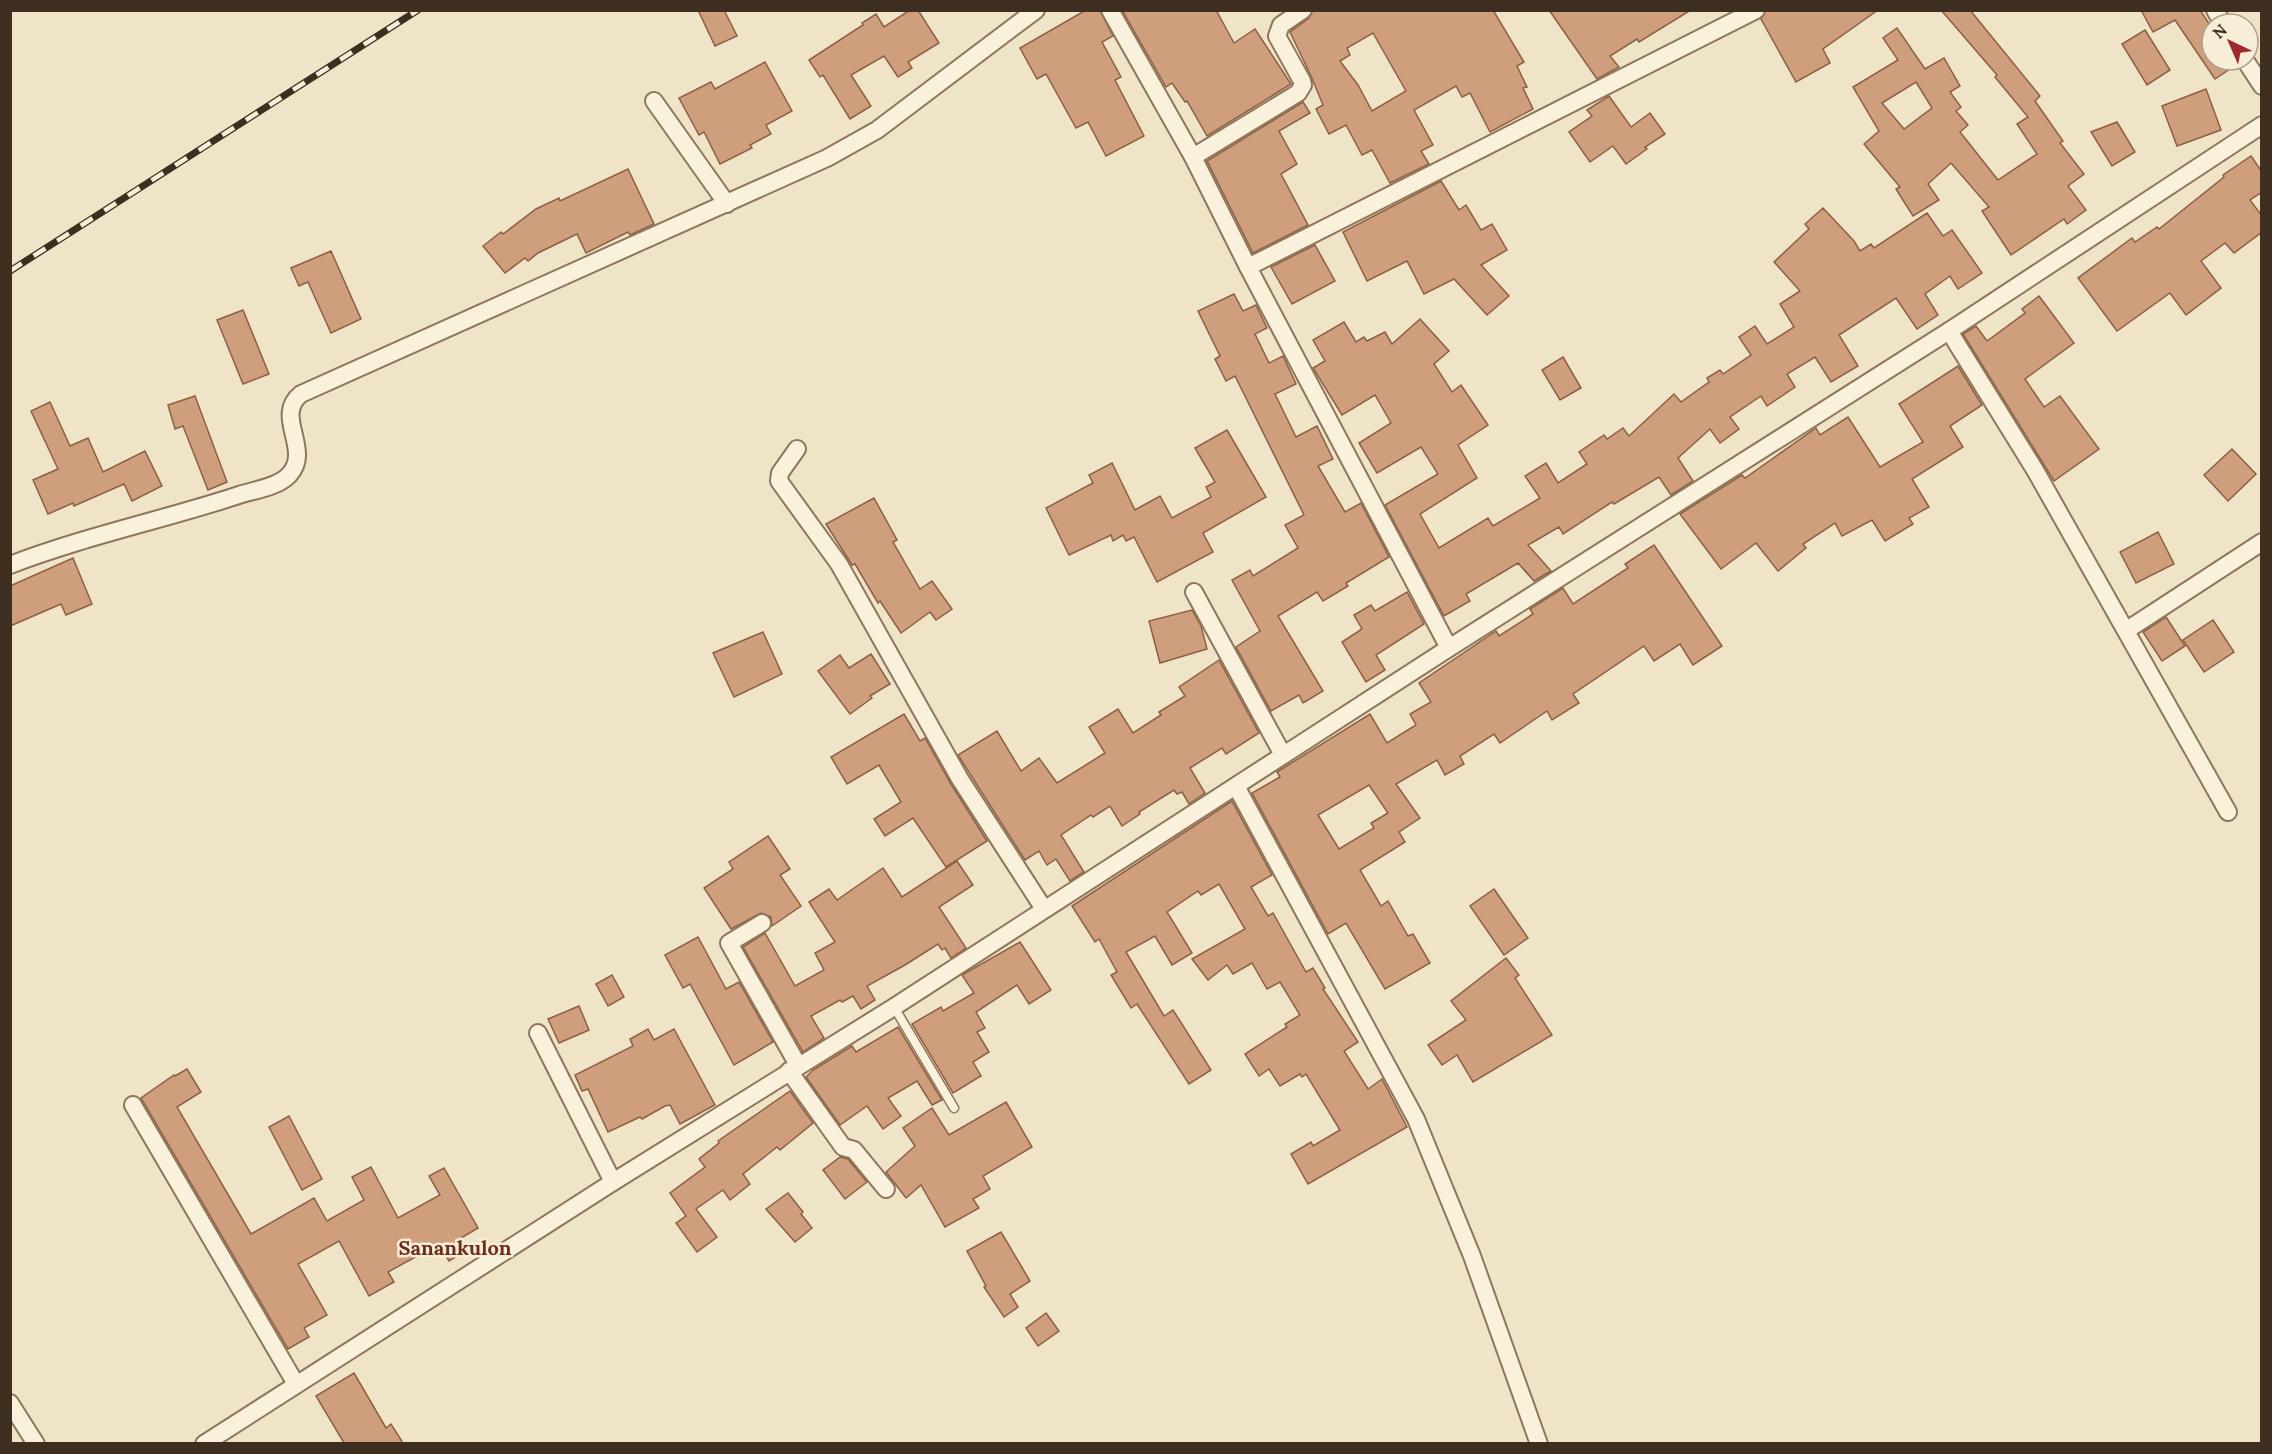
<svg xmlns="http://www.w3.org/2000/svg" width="2272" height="1454" font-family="Lora,serif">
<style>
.building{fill:#cf9f7d;stroke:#8d5f41;stroke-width:1.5;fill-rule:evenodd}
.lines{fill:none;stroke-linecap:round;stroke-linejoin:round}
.service-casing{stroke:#8d765c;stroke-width:11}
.minor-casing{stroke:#8d765c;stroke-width:20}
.service{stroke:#faf1dc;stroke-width:8}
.minor{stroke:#faf1dc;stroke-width:16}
.rail-casing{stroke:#3d2e20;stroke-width:7}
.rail{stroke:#f7eed8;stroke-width:4.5;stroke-dasharray:14;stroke-linecap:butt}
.labels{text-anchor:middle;stroke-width:5;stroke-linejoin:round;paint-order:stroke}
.quarter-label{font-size:20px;font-weight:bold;fill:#6b2e1e;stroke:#f7eed8}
</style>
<rect width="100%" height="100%" fill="#f0e4c8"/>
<!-- building -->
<g class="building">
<path d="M698 10H724L737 36 715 46Z"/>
<path d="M910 10H918L939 43 908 62 912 68 898 77 884 56 851 75 871 106 850 119 823 75 820 77 809 60 863 25 862 23 876 14 884 27Z"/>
<path d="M1086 10H1100L1113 36 1102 42 1121 77 1115 80 1144 136 1106 156 1088 122 1076 128 1046 74 1037 79 1020 48Z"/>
<path d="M1122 10H1216L1234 43 1255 29 1291 84 1207 136 1187 101 1185 102 1172 83 1166 87Z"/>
<path d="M1313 10H1493L1524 62 1517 66 1527 87 1523 88 1533 109 1490 132 1470 93 1462 97 1456 86 1414 110 1433 145 1421 151 1429 164 1390 183 1372 150 1362 155 1346 125 1329 134 1316 109 1323 105 1311 76 1290 32 1309 18ZM1373 33 1406 91 1372 111 1358 85 1340 61 1350 55 1347 48Z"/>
<path d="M1549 10H1691L1639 42 1637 39 1610 56 1619 67 1597 79Z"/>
<path d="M1766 10H1878L1823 49 1830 63 1796 82 1761 19Z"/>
<path d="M1941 10H1970L2040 96 2035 101 2063 141 2060 143 2084 174 2068 186 2086 210 2067 224 2064 219 2011 255 1982 211 1989 207 1951 163 1928 184 1939 200 1913 216 1896 189 1900 187 1864 144 1879 131 1853 87 1898 60 1883 38 1897 28 1925 69 1944 58 1960 86 1950 92 1961 107 1956 111 1968 125 1960 132 1998 180 2037 154 2017 124 2028 117 1995 77 1997 75ZM1916 82 1932 108 1904 129 1882 103Z"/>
<path d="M2141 10H2200L2212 28V62L2215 60H2235L2236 65 2215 79 2175 20 2153 32Z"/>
<path d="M2145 30 2170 70 2147 85 2122 44Z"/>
<path d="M765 62 792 111 766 125 771 134 750 145 752 148 720 164 704 132 699 135 679 98 711 82 715 89Z"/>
<path d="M2206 89 2221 130 2177 146 2162 106Z"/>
<path d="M1609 96 1631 127 1650 113 1665 134 1645 147 1647 149 1626 164 1613 146 1590 162 1569 132 1592 116 1587 110Z"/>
<path d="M1303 102 1310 113 1279 131 1297 164 1281 174 1308 225 1253 253 1207 161Z"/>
<path d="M2117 122 2135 152 2112 166 2091 132Z"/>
<path d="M2251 156 2262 172V192L2250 200 2262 216V232L2234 253 2225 243 2201 261 2221 288 2186 315 2170 293 2117 331 2078 278 2132 238 2135 242 2157 227 2159 229 2224 177 2223 175Z"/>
<path d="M628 169 654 224 630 235 628 232 586 253 577 234 538 253 528 261 525 258 505 273 483 246 501 232 503 234 536 209 559 198 560 201Z"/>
<path d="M1441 181 1459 210 1466 205 1481 230 1492 224 1507 250 1481 265 1509 296 1487 315 1454 279 1424 294 1407 261 1367 281 1343 232Z"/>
<path d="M1823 208 1854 241 1860 251 1871 244 1874 248 1927 213 1943 236 1952 230 1982 273 1958 289 1950 276 1925 294 1938 315 1917 329 1896 298 1839 335 1858 366 1831 382 1815 357 1787 374 1795 387 1767 406 1761 396 1730 417 1739 429 1720 443 1710 429 1678 458 1693 481 1671 495 1659 477 1614 504 1612 502 1563 534 1559 527 1528 545 1551 571 1534 581 1518 563 1466 594 1470 601 1444 616 1385 505 1438 474 1421 447 1377 473 1359 443 1391 423 1375 395 1342 415 1313 368 1325 361 1313 340 1344 322 1356 342 1364 337 1367 341 1385 332 1392 344 1420 319 1449 351 1434 364 1452 392 1461 385 1488 425 1458 445 1477 478 1420 514 1439 548 1488 518 1493 526 1540 498 1525 476 1546 463 1558 483 1587 464 1579 452 1604 435 1607 439 1623 428 1629 436 1674 394 1681 402 1709 382 1707 378 1720 370 1723 374 1751 355 1739 337 1755 326 1767 344 1794 327 1780 304 1800 291 1774 262 1809 229 1805 224Z"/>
<path d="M1315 245 1335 281 1292 304 1271 267Z"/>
<path d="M331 251 361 319 331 333 308 282 299 286 291 268Z"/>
<path d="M1234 294 1243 311 1256 305 1267 328 1255 334 1269 363 1283 356 1296 384 1275 394 1296 437 1317 426 1333 459 1318 466 1345 512 1361 503 1389 557 1346 583 1348 586 1323 601 1317 592 1278 616 1323 691 1303 703 1299 695 1271 711 1236 647 1260 631 1232 580 1250 570 1253 576 1298 548 1285 525 1304 515 1235 376 1226 381 1215 359 1220 356 1198 311Z"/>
<path d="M2039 296 2074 343 2025 379 2044 407 2060 396 2099 449 2054 481 1963 334 1976 326 1987 341 2025 313 2022 309Z"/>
<path d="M243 310 269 374 243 384 217 320Z"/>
<path d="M1563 357 1581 388 1560 400 1542 370Z"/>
<path d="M1958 366 1982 405 1950 426 1963 447 1912 479 1929 507 1909 518 1913 524 1885 541 1872 520 1842 536 1835 523 1803 544 1806 548 1778 571 1756 543 1721 569 1680 514 1742 475 1745 478 1816 428 1820 435 1848 417 1880 467 1923 442 1899 404Z"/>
<path d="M195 396 227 482 208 490 183 426 175 429 168 405Z"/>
<path d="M50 402 70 446 88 438 103 472 145 451 162 486 132 501 124 484 74 506 73 503 48 514 33 480 58 469 31 411Z"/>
<path d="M1227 430 1266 497 1203 533 1213 552 1157 582 1134 537 1126 541 1123 535 1113 541 1111 535 1069 555 1046 508 1093 483 1089 475 1112 463 1135 510 1160 496 1172 518 1211 497 1206 487 1215 482 1195 448Z"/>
<path d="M2232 449 2256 474 2228 501 2204 475Z"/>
<path d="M874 498 897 540 893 542 920 589 932 581 952 609 936 620 930 612 901 633 880 601 878 603 855 564 852 565 826 524Z"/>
<path d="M2158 532 2174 564 2136 583 2120 552Z"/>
<path d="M1654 545 1722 646 1693 665 1680 644 1654 661 1644 646 1573 694 1579 703 1552 720 1547 711 1500 743 1494 734 1460 756 1464 764 1445 775 1437 760 1396 784 1420 818 1399 832 1405 842 1360 870 1381 906 1388 901 1408 936 1413 934 1430 963 1385 989 1346 923 1328 934 1252 793 1280 777 1277 772 1370 714 1387 743 1416 725 1410 714 1431 702 1419 683 1496 631 1499 636 1533 614 1530 609 1563 588 1573 604 1628 568 1625 564ZM1369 785 1388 813 1371 823 1374 828 1339 849 1318 815Z"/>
<path d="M73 558 92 604 66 615 61 604 10 626V586Z"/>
<path d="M1407 592 1424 624 1376 655 1385 670 1366 682 1342 642 1362 629 1354 615 1371 605 1375 611Z"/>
<path d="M1192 610 1201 626 1207 649 1160 663 1149 621Z"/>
<path d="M2166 617 2185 646 2162 661 2143 632Z"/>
<path d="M2213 620 2234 652 2204 672 2183 640Z"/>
<path d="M763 632 782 674 734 697 713 653Z"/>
<path d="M871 654 890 684 870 696 872 698 850 714 818 671 840 655 849 668Z"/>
<path d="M1219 660 1259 733 1226 754 1222 748 1190 768 1205 793 1189 804 1182 792 1177 794 1174 790 1139 812 1140 814 1122 826 1110 806 1093 817 1091 815 1061 835 1084 872 1070 881 1056 859 1047 865 1039 851 1025 860 958 755 997 731 1021 771 1039 758 1057 783 1105 753 1089 727 1118 709 1133 733 1161 715 1159 712 1185 696 1179 687Z"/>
<path d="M904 714 920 741 925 738 951 784 987 841 946 867 913 818 885 836 874 819 901 802 879 765 847 784 831 757Z"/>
<path d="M1232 801 1272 875 1251 887 1268 916 1273 913 1306 972 1313 968 1325 988 1323 989 1358 1042 1344 1051 1368 1089 1382 1079 1407 1127 1308 1184 1291 1154 1311 1142 1313 1146 1340 1130 1306 1074 1302 1077 1300 1074 1280 1086 1269 1069 1259 1076 1245 1054 1287 1027 1285 1024 1300 1015 1280 982 1267 989 1252 963 1233 974 1227 965 1208 980 1192 959 1245 929 1219 884 1201 895 1198 891 1167 912 1192 953 1172 965 1155 936 1126 952 1164 1016 1173 1010 1211 1070 1189 1084 1137 1004 1131 1008 1111 975 1117 972 1099 939 1095 942 1072 906Z"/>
<path d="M768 836 790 869 780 875 801 906 772 926 771 917 761 913 731 929 704 888 733 869 729 862Z"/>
<path d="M957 861 973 885 939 907 966 948 951 958 945 948 942 950 938 944 905 965 867 986 875 1000 861 1009 853 996 842 1002 840 1000 811 1016 824 1038 803 1052 743 947 765 933 795 986 824 970 815 953 835 942 809 902 829 889 837 900 883 868 902 897Z"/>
<path d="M1494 889 1528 938 1504 955 1470 906Z"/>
<path d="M698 937 726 989 739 982 773 1042 734 1065 690 984 683 988 665 955Z"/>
<path d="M1020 942 1051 990 1029 1004 1017 985 976 1012 985 1028 977 1032 989 1052 973 1062 981 1076 953 1093 912 1024 941 1007 943 1011 974 993 962 975Z"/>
<path d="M1506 958 1519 975 1515 978 1552 1035 1473 1082 1457 1055 1442 1065 1428 1045 1466 1020 1451 1001Z"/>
<path d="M612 975 624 997 608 1006 596 984Z"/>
<path d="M579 1006 589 1030 559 1043 548 1019Z"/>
<path d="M898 1027 942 1100 932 1105 917 1081 888 1098 901 1116 883 1129 867 1106 840 1125 806 1077 813 1070 852 1046 856 1052Z"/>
<path d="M648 1029 654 1040 674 1029 715 1105 680 1124 670 1105 665 1106 642 1119 640 1117 608 1132 588 1089 582 1091 575 1075 633 1046 630 1039Z"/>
<path d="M187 1069 201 1092 177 1107 251 1234 314 1198 327 1221 364 1200 352 1177 371 1167 398 1218 440 1195 429 1176 444 1168 478 1228 461 1238 467 1250 449 1261 439 1244 388 1272 394 1282 369 1296 339 1241 298 1264 327 1315 304 1328 309 1337 288 1349 141 1098 174 1075 175 1076Z"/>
<path d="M790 1091 813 1123 780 1150 777 1147 743 1174 750 1184 730 1200 723 1190 696 1209 717 1237 697 1252 676 1223 686 1216 670 1193 705 1167 699 1159 719 1143 718 1141Z"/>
<path d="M1006 1102 1032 1147 983 1176 990 1189 973 1199 979 1208 945 1227 921 1185 906 1198 886 1172 915 1146 903 1128 932 1108 949 1135Z"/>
<path d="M289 1116 322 1179 302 1190 269 1127Z"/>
<path d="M840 1157 848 1159 867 1182 845 1199 823 1170Z"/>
<path d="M788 1193 803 1212 801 1214 812 1228 795 1242 766 1209Z"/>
<path d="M1001 1232 1030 1281 1010 1294 1018 1307 1004 1317 984 1287 986 1286 967 1251Z"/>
<path d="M1046 1313 1059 1331 1038 1346 1026 1328Z"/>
<path d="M354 1373 386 1428 391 1424 403 1443H344L316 1396Z"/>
</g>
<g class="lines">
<!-- service casing -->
<g class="service-casing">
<path id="service" d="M894 1007 954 1108"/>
</g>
<!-- minor casing -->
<g class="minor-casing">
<g id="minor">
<path d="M1110 10 1193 157 1248 267 1449 648"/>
<path d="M2215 10 2223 24"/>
<path d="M2245 60 2262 86"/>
<path d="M654 101 727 204"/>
<path d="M1193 157 1298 93 1303 85 1302 81 1277 36 1281 25 1303 10"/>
<path d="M1248 267 1756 10"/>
<path d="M1949 331 2035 470 2228 812"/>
<path d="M797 449 780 473 779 481 839 564 960 779 1044 909"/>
<path d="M10 565C85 536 163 520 239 495 254 490 278 487 289 475 313 450 273 416 301 394L827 158 877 130 1036 10"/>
<path d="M1194 592 1283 755"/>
<path d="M2127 630 2262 542"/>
<path d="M1236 786 1416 1119 1472 1256 1539 1444"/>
<path d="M762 923 729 943 798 1065"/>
<path d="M538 1033 613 1182"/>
<path d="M789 1071 843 1147 854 1150 886 1189"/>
<path d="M133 1105 296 1384"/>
<path d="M10 1403 36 1444"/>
<path d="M204 1444 613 1182 894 1007 1449 648 1949 331 2262 125"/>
</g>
</g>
<!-- service -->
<use href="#service" class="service"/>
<!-- minor -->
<use href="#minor" class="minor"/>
<!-- rail casing -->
<g class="rail-casing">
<path id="rail" d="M10 271 418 10"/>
</g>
<!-- rail -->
<use href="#rail" class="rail"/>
</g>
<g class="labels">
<!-- quarter labels -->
<g class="quarter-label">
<text x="455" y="1255">Sanankulon</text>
</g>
</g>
<!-- border -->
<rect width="2272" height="1454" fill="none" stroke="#3d2e20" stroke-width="24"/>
<!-- north arrow -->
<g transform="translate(2230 42) rotate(316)"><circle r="28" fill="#f7eed8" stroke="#ada18e" stroke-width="1.5"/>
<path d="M0-4.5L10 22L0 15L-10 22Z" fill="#9e2a2b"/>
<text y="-9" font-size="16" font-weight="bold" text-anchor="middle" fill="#3d2e20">N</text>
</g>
</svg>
